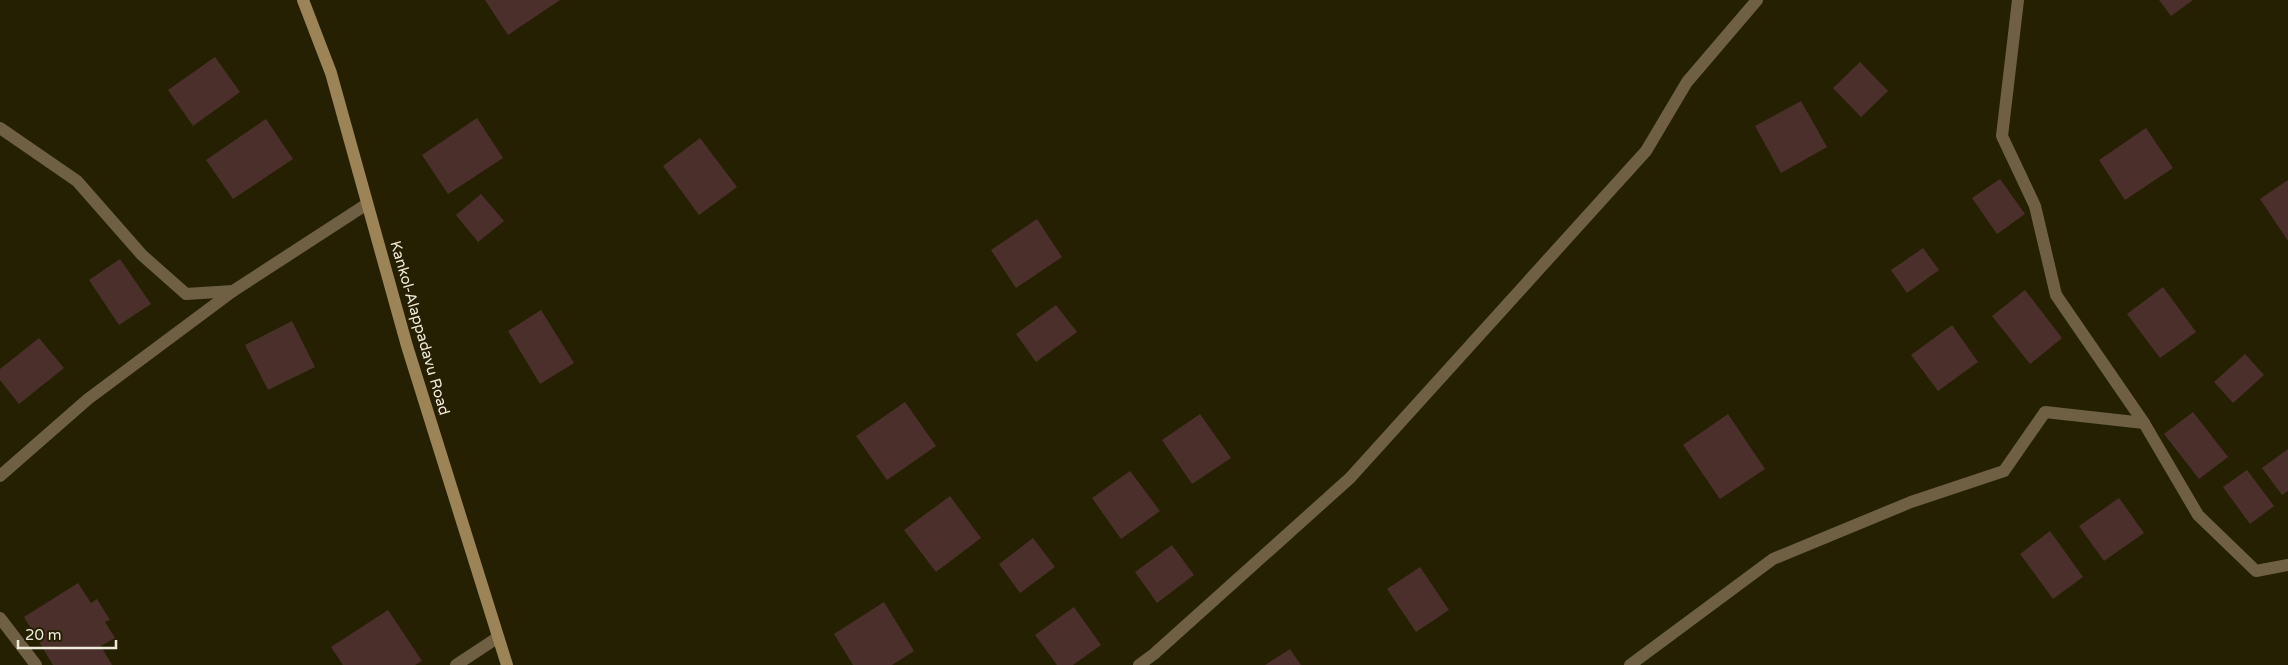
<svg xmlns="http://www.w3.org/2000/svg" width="2288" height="665" font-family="'Varela Round',sans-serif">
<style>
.building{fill:#4a2f2a}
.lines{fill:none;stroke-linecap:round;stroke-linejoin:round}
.street{stroke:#6f6044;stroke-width:12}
.secondary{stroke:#9c8457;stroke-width:12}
.labels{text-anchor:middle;stroke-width:5;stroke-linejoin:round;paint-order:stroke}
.street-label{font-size:15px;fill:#eeead9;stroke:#262003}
</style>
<rect width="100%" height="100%" fill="#262003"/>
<!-- building -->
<g class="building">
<path d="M485 0H560L508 35Z"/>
<path d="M2159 0H2193L2171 16Z"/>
<path d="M215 57 240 92 193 126 168 90Z"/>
<path d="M1860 62 1888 91 1861 117 1833 88Z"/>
<path d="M1801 101 1827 147 1781 173 1755 126Z"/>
<path d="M477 118 503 158 448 194 422 155Z"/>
<path d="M266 119 293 159 233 199 206 160Z"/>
<path d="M2146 128 2173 168 2125 200 2099 160Z"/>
<path d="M700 138 737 187 699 215 663 166Z"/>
<path d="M2000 179 2025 214 1997 234 1972 198Z"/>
<path d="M2288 180V241L2260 199Z"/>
<path d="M481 194 504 221 478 242 456 215Z"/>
<path d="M1037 219 1062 257 1016 288 991 250Z"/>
<path d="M1923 248 1939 270 1907 293 1891 270Z"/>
<path d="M120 259 151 304 119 325 89 280Z"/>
<path d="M2163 287 2196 332 2160 358 2127 314Z"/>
<path d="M2025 290 2062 338 2030 364 1992 316Z"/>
<path d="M1056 305 1077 332 1036 362 1016 334Z"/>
<path d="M541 310 574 363 540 384 508 331Z"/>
<path d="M292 321 315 367 268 390 245 345Z"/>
<path d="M1952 325 1978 362 1938 391 1911 355Z"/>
<path d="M39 338 64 368 19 404 0 380V369Z"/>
<path d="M2245 354 2264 375 2233 403 2214 382Z"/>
<path d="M905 402 936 446 887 480 856 436Z"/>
<path d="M2193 412 2228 457 2199 479 2164 434Z"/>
<path d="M1200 414 1231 458 1192 484 1162 440Z"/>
<path d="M1728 414 1765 469 1720 499 1683 445Z"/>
<path d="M2288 449V491L2282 495 2262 468Z"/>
<path d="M2247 470 2274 506 2250 524 2223 487Z"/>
<path d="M1130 471 1160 511 1121 539 1092 498Z"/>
<path d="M950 496 981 538 936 572 904 530Z"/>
<path d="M2119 498 2144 533 2104 561 2079 526Z"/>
<path d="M2050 531 2083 577 2053 599 2020 554Z"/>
<path d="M1033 538 1055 567 1020 593 999 564Z"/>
<path d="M1172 545 1194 575 1157 603 1135 572Z"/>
<path d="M1420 567 1449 610 1416 632 1387 589Z"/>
<path d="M78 583 91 603 97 599 110 620 105 622 115 638 101 646 112 665H53L24 617Z"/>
<path d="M884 602 914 651 892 665H853L834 634Z"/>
<path d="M1074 607 1101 645 1073 665H1057L1035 635Z"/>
<path d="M388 610 422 661 415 665H343L331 647Z"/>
<path d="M1290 649 1301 665H1265Z"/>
</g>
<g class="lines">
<!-- street -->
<g class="street">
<path d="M2018 0 2002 136 2035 206 2056 295 2144 423"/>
<path d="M0 128 77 181 142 255 186 294 233 291 367 204"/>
<path d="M0 476 88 399 233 291"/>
<path d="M0 618 36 665"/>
<path d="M456 665 497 638"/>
<path d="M1139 665 1154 654 1350 478 1646 151 1687 82 1757 0"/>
<path d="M1630 665 1773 559 1911 502 2004 471 2045 412 2144 423 2198 515 2256 571 2288 565"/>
</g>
<!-- secondary -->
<path class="secondary" d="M303 0 331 73 407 346 507 665"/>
</g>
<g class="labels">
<!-- street labels -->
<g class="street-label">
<text transform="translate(420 328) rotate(74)" y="5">Kankol-Alappadavu Road</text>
</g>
</g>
<!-- scale -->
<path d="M18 640v8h98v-8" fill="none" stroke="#eeead9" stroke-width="2.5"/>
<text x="25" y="640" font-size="15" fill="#eeead9" stroke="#262003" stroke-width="4" paint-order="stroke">20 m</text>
</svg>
